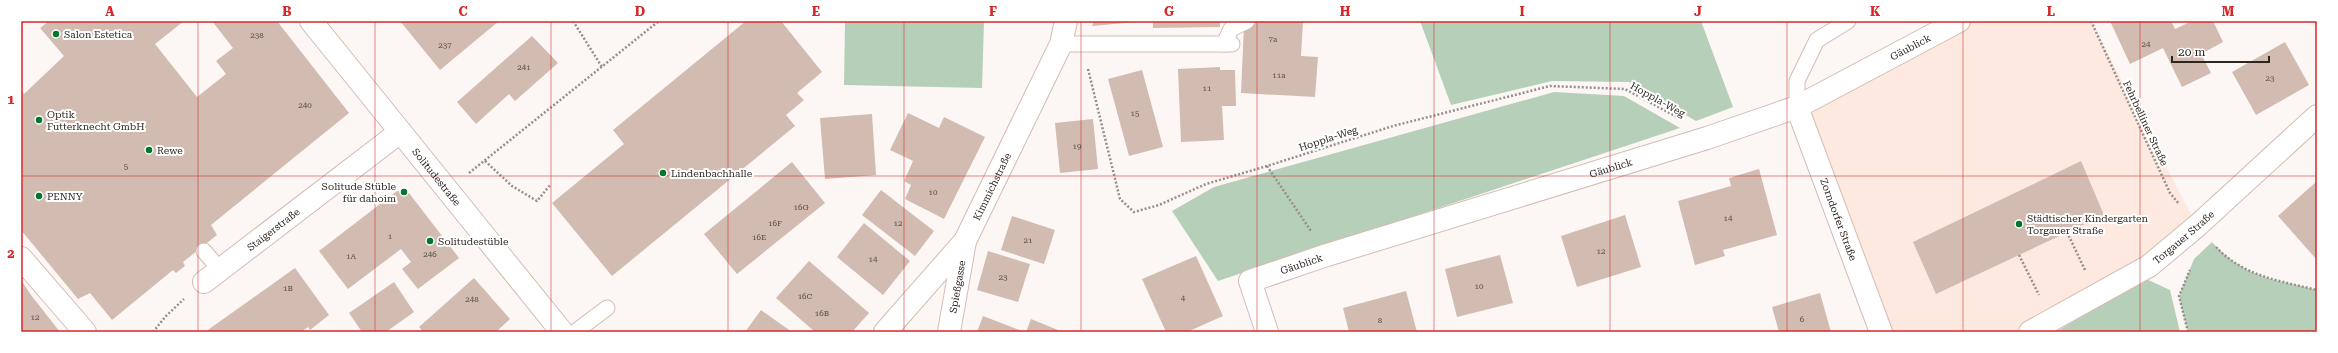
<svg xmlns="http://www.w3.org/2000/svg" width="2338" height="353" font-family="'Roboto Serif',serif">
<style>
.built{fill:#fde9e0}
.green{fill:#b5cfb9}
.building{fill:#d2bbb0}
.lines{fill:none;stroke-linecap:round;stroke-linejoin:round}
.lane-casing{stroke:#d4bcb2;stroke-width:17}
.street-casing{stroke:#d4bcb2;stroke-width:24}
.secondary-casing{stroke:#d4bcb2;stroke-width:24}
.path{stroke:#968f8c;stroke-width:2.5;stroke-dasharray:2 2;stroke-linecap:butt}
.lane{stroke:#fff;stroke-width:15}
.street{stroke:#fff;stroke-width:22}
.secondary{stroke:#fff;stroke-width:22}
.grid{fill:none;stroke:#d62828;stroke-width:1;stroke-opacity:0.55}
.poi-dot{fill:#00772d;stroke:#fff;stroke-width:1.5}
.labels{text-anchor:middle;stroke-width:4;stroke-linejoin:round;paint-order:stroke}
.number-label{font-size:8px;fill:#574a45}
.poi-label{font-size:10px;fill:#2e2521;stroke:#fff;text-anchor:start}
.street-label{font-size:10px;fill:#2e2521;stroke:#fff}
.neatline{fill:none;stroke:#d62828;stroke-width:1.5}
.grid-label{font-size:13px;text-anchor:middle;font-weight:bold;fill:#d62828}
</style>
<rect width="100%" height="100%" fill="#fcf7f5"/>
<!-- built -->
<path class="built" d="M1959 21H2091L2197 226 2030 332H1881L1797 107Z"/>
<!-- green -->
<g class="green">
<path d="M845 21H984L982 88 844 85Z"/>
<path d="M1420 21H1701L1733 107 1696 121 1629 82 1552 81 1451 105Z"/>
<path d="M1554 92 1624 96 1680 128 1218 281 1172 211 1214 187Z"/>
<path d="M2212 242C2245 278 2272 279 2317 290V332H2188L2179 296 2194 259Z"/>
<path d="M2144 278 2170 290 2180 332H2056Z"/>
</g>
<!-- building -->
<g class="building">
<path d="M49 21H184L155 44 197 97 226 74 216 61 233 48 212 21H277L349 113 211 225 217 235 183 262 185 266 176 273 173 270 112 320 90 293 78 299 21 230V89L24 94 64 56 40 28Z"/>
<path d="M400 21H499L440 70Z"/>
<path d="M746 21H781L822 72 797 93 804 100 786 115 795 126 612 276 552 203 624 144 613 130Z"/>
<path d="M1094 21H1136V22L1092 26Z"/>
<path d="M1153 21H1220V27L1153 28Z"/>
<path d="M1258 21H1303L1301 56 1318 57 1315 97 1241 93 1244 25Z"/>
<path d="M2110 21H2171L2175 29 2192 21H2213L2223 42 2201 54 2211 73 2182 87 2163 48 2130 64Z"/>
<path d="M532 36 558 63 515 101 509 94 476 124 457 102Z"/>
<path d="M2285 42 2309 85 2256 115 2232 72Z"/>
<path d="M1220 67V70H1235L1236 106H1222L1224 140 1181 142 1178 69Z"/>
<path d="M1142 70 1163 147 1129 156 1108 79Z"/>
<path d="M908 113 939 128 944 117 985 137 944 219 905 199 911 185 904 181 913 161 890 150Z"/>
<path d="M872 114 876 175 825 179 820 118Z"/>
<path d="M1093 119 1098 169 1060 173 1055 123Z"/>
<path d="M2081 161 2104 215 1936 294 1913 242Z"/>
<path d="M792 162 825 203 737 274 704 234Z"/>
<path d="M1759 169 1777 235 1723 250 1725 256 1695 265 1678 201 1731 186 1729 178Z"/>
<path d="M2317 181V260L2278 216Z"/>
<path d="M881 190 934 231 915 256 862 215Z"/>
<path d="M397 191 409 193 459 258 418 289 402 269 411 262 401 249 348 289 319 251Z"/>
<path d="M1625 215 1641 267 1577 287 1561 236Z"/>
<path d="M1012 216 1055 230 1044 264 1001 250Z"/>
<path d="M864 223 910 261 883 295 837 257Z"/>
<path d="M988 251 1030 264 1018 302 977 290Z"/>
<path d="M1500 255 1513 303 1457 317 1445 269Z"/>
<path d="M1196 256 1223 316 1187 332H1166L1142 279Z"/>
<path d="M809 261 869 313 852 332H815L776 298Z"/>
<path d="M295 268 329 315 310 330 308 327 301 332H205Z"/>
<path d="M474 278 510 319 496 332H423L419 327Z"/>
<path d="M21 280 31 295 60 332H21Z"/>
<path d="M394 282 414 312 386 332H362L349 313Z"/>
<path d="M1406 291 1417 332H1349L1343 308Z"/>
<path d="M1820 293 1831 332H1779L1772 307Z"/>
<path d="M761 310 792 332H745Z"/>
<path d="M983 316 1022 331 1021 332H977Z"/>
<path d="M1031 319 1063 332H1026Z"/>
</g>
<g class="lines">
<!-- lane casing -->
<g class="lane-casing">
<g id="lane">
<path d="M1061 44H1232"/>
<path d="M1224 44 1231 29 1247 21"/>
<path d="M1797 107V81L1817 40 1848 21"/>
<path d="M204 251 220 270"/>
<path d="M575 332 607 308"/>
</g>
</g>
<!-- street casing -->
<g class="street-casing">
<g id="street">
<path id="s1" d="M1797 107 1881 332"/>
<path d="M21 258 85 332"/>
<path id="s2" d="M204 282 400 132"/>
<path id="s3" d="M885 332 965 241 1061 44 1066 21"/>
<path id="s4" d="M949 332 965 241"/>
<path id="s5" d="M1267 332 1250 281 1327 255 1707 138 1797 107 1959 21"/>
<path id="s6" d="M2030 332 2149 266 2197 226 2317 116"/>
</g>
</g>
<!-- secondary casing -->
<g class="secondary-casing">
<g id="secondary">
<path id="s7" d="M311 21 562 332"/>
</g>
</g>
<!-- path -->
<g class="path">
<path d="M573 21 602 67"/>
<path d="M2091 21 2170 193 2179 204"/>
<path d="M1088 69 1120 199 1134 212 1159 205 1206 184 1267 166 1393 126 1550 86 1625 89 1677 117"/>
<path d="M485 161 512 186 537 201 551 184"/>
<path d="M1267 166 1311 231"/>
<path d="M469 173 659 21"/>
<path d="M2067 232 2085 270"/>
<path d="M2216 247C2243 276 2280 281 2317 290"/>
<path d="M2019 255 2039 295"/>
<path d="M153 332 166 316 184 299"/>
<path d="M2188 332 2179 296 2190 270"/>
</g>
<!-- lane -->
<use href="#lane" class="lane"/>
<!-- street -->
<use href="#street" class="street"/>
<!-- secondary -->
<use href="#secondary" class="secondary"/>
</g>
<!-- grid -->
<path class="grid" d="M198 21V332M375 21V332M551 21V332M728 21V332M904 21V332M1081 21V332M1257 21V332M1434 21V332M1610 21V332M1787 21V332M1963 21V332M2140 21V332M21 176H2317"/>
<!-- markers -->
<g class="poi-dot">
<circle cx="56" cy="34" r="4"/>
<circle cx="39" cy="120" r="4"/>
<circle cx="149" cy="150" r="4"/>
<circle cx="663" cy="173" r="4"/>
<circle cx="404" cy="192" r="4"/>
<circle cx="39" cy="196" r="4"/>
<circle cx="2019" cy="224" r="4"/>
<circle cx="430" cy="241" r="4"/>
</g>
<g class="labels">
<!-- number labels -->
<g class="number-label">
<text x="257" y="38">238</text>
<text x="1273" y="42">7a</text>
<text x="2146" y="47">24</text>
<text x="445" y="48">237</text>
<text x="524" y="70">241</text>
<text x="1279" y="78">11a</text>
<text x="2270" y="81">23</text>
<text x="1207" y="91">11</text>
<text x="305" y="108">240</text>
<text x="1135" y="116">15</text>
<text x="1077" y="149">19</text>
<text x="126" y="169">5</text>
<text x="933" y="195">10</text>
<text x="801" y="210">16G</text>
<text x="1728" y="221">14</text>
<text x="775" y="226">16F</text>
<text x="898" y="226">12</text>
<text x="390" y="239">1</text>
<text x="759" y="240">16E</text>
<text x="1028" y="243">21</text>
<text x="1601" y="254">12</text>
<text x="430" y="257">246</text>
<text x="351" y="259">1A</text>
<text x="873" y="262">14</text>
<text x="1003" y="280">23</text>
<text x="1479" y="289">10</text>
<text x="288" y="291">1B</text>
<text x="805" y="299">16C</text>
<text x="1183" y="301">4</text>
<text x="472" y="302">248</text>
<text x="822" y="316">16B</text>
<text x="35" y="320">12</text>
<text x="1802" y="322">6</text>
<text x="1380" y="323">8</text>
</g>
<!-- poi labels -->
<g class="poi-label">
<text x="64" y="38">Salon Estetica</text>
<text x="47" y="118">Optik<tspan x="47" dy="12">Futterknecht GmbH</tspan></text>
<text x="157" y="154">Rewe</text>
<text x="671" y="177">Lindenbachhalle</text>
<text x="396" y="190" text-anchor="end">Solitude Stüble<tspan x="396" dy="12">für dahoim</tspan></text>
<text x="47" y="200">PENNY</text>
<text x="2027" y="222">Städtischer Kindergarten<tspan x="2027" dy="12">Torgauer Straße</tspan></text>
<text x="438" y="245">Solitudestüble</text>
</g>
<!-- street labels -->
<g class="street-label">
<text dy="4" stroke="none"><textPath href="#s5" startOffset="756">Gäublick</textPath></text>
<text transform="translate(1658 99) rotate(29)" y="4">Hoppla-Weg</text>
<text transform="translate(2146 123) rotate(65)" y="4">Fehrbelliner Straße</text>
<text transform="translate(1328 138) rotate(-18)" y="4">Hoppla-Weg</text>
<text dy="4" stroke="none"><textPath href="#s5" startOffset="432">Gäublick</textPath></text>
<text dy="4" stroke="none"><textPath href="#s7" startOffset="200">Solitudestraße</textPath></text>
<text dy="4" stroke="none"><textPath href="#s3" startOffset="182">Kimmichstraße</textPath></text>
<text dy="4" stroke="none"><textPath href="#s1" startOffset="120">Zorndorfer Straße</textPath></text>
<text dy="4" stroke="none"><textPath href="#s2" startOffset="87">Staigerstraße</textPath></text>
<text dy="4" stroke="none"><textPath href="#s6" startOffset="181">Torgauer Straße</textPath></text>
<text dy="4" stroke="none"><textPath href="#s5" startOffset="108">Gäublick</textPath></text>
<text dy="4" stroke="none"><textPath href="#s4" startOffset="46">Spießgasse</textPath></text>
</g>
</g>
<!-- border -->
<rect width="2338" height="353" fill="none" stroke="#ffffff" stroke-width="44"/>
<!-- scale -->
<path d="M2172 56v6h97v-6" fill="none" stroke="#2e2521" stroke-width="2"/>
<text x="2178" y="56" font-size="12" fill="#2e2521" stroke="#ffffff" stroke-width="3" paint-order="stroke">20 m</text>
<rect x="22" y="22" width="2294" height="309" class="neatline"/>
<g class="grid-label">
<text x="110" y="16">A</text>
<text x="287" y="16">B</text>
<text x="463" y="16">C</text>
<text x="640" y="16">D</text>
<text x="816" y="16">E</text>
<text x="993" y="16">F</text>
<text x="1169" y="16">G</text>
<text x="1345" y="16">H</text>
<text x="1522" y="16">I</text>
<text x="1698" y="16">J</text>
<text x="1875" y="16">K</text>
<text x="2051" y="16">L</text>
<text x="2228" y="16">M</text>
<text x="11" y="104">1</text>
<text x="11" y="258">2</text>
</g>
</svg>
